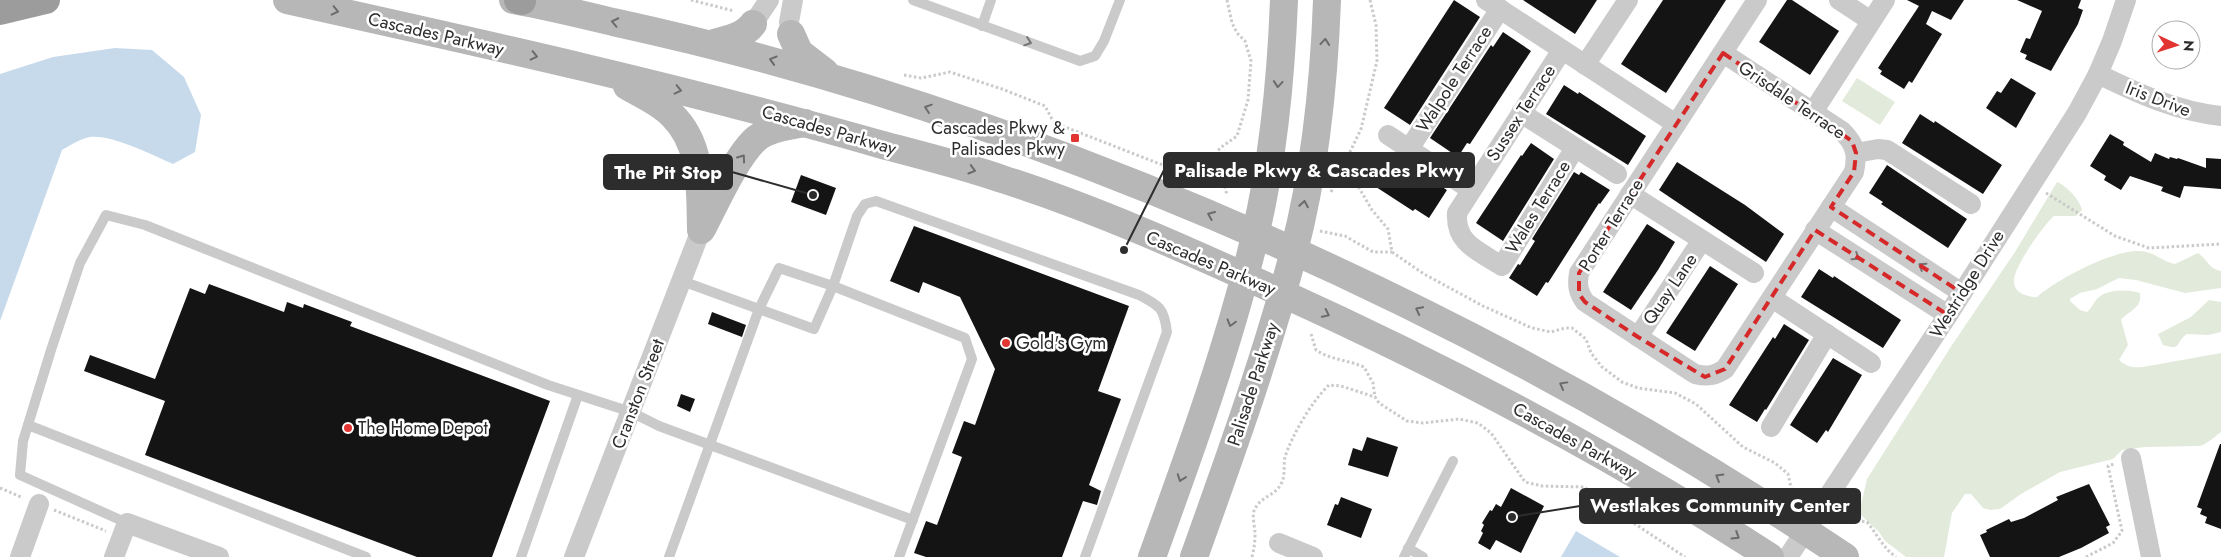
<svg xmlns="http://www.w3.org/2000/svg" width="2221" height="557" font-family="Jost,sans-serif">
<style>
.green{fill:#e2ebdb}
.water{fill:#c7daeb}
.building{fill:#141414}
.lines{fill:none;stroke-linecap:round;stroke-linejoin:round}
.path{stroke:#cacaca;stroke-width:3;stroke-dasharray:2.5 2.5;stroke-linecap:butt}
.service{stroke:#cacaca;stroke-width:10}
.minor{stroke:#cacaca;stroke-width:20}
.secondary{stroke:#b7b7b7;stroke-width:28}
.trunk{stroke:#9c9c9c;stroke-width:28}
.oneway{stroke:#6b6b6b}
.oneway2{stroke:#747474}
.marked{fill:none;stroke:#d62828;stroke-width:4;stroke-dasharray:10 6;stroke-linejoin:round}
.poi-dot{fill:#e23431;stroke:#fff;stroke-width:2}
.labels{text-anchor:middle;stroke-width:5;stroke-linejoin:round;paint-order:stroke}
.street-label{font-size:18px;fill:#2d2d2d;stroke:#fff}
.poi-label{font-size:18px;fill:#2d2d2d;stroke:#fff;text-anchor:start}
.leader{fill:none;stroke:#2d2d2d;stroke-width:2}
.callout-dot{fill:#2d2d2d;stroke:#fff;stroke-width:2}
.callout{fill:#2d2d2d;stroke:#2d2d2d;stroke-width:2}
.callout-label{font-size:19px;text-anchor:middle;font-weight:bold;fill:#fff}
</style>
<rect width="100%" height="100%" fill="#fff"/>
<!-- green -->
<g class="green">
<path d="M1857 78 1895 102 1880 125 1842 101Z"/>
<path d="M2057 182C2067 186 2080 200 2082 210L2076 216H2054C2043 226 2015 265 2014 280 2013 293 2027 297 2037 297 2056 280 2120 245 2146 252 2156 254 2164 262 2175 264L2198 253C2207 259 2209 269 2221 271V288L2185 293 2136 280 2119 278 2097 289 2080 293 2070 299V301L2080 310 2087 312C2092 308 2093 303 2097 299 2105 289 2129 289 2140 293 2142 309 2129 310 2121 320L2128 345 2119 360C2127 367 2133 368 2143 367L2221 353V432C2214 437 2209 443 2200 446L2145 447 2122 450 2113 459 2060 472 2021 494 2000 509 1991 510 1983 508 1971 494H1965L1952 513 1944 557H1906L1885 541 1879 532 1861 515 1860 509 1867 479 1952 345 2015 252Z"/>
<path d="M2209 300 2221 302V332L2208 335 2187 334C2174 343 2183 351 2163 345L2158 334 2191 317Z"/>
</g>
<!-- water -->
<g class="water">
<path d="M115 48 152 50 184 77 201 115 195 152 173 164C153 155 111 134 90 137 79 139 71 145 62 150L0 321V74L53 57Z"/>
<path d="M1576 531 1620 557H1561Z"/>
</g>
<!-- building -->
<g class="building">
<path d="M1454 0 1480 17 1410 125 1384 108Z"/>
<path d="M1523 0H1597L1575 34Z"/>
<path d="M1663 0H1726L1666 93 1621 64Z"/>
<path d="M1787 0H1792L1839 31 1810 75 1759 42Z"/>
<path d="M1907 0H1964L1951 20 1932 11 1926 24 1942 34 1912 83 1909 81 1904 89 1880 74 1882 71 1878 68 1919 6Z"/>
<path d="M2017 0H2081L2078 8 2083 10 2078 24 2051 71 2025 59 2027 55 2020 52 2026 38 2030 39 2042 11Z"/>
<path d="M1503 32 1531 51 1470 144 1467 143 1458 157 1430 138 1491 45 1493 47Z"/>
<path d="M2011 78 2036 93 2016 128 1986 108 1997 91 2001 93Z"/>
<path d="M1564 85 1578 94 1579 92 1646 136 1628 165 1546 114Z"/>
<path d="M1920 114 1934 123 1935 121 2002 165 1983 194 1902 143Z"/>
<path d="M2110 134 2124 142 2123 145 2151 162 2155 153 2169 159 2170 157 2177 159 2178 158 2206 168V158L2221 159V189L2184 186 2180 198 2161 191 2163 187 2130 176 2121 190 2104 180 2106 176 2090 166Z"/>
<path d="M1531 143 1554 159 1503 241 1476 223 1521 155 1522 156Z"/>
<path d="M1392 156 1447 190 1429 218 1415 209 1413 211 1373 185Z"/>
<path d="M1677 162 1745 205 1784 234 1766 262 1659 190Z"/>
<path d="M1887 165 1967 219 1948 248 1881 204 1883 202 1869 193Z"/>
<path d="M1574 172 1579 175 1581 172 1610 190 1600 204 1599 203 1548 283 1546 282 1537 296 1509 278 1518 264 1520 265 1535 241 1532 239Z"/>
<path d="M801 175 836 188 826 215 791 202Z"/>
<path d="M1647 224 1675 242 1658 270 1631 310 1603 292Z"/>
<path d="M914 226 1129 306 1098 391 1121 399 1089 485 1101 491 1097 505 1083 501 1062 557H926L914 553 926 521 937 525 962 457 952 453 964 421 975 425 995 369 960 297 923 282 919 293 890 281Z"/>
<path d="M1710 266 1738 284 1695 351 1666 333Z"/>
<path d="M1819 269 1833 278 1834 276 1901 320 1883 348 1801 297Z"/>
<path d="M209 284 284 312 287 302 303 308 304 304 352 322 350 326 550 401 492 557H417L145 455 165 401 84 371 90 355 155 379 190 288 205 294Z"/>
<path d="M712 312 746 325 742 337 708 324Z"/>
<path d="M1784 324 1809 340 1766 410 1765 409 1757 422 1729 405 1773 337 1775 339Z"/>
<path d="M1833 358 1862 375 1828 432 1826 430 1817 443 1790 425Z"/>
<path d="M681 394 695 399 690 412 677 406Z"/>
<path d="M1367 437 1398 447 1388 477 1348 465 1353 448 1362 451Z"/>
<path d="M2220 444H2221V529L2205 523 2207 517 2200 514 2202 509 2197 507Z"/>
<path d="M2089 484 2110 525 2106 527 2109 533 2081 548 2059 557H1990L1980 535 1987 532 1986 530 2009 519 2011 522 2024 518 2058 500 2056 497Z"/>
<path d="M1511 488 1544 506 1521 553 1496 540 1490 550 1478 543 1483 533 1481 531 1484 525 1482 523 1490 510 1492 511 1496 504 1501 507Z"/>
<path d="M1341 497 1372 509 1361 538 1327 525 1335 504 1338 505Z"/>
</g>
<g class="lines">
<!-- path -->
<g class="path">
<path d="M691 0 734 11"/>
<path d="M1227 0 1232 23 1237 33 1245 41 1251 61 1248 100 1237 136 1220 148 1216 154 1227 195"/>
<path d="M1370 0 1376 25 1377 61 1361 129 1349 154 1348 169 1372 210 1388 229 1392 252 1424 274 1483 306 1532 328 1551 332 1565 328H1572L1586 339 1591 353 1602 367 1622 382 1638 388 1675 393 1696 404 1743 447 1775 463 1788 474 1793 496 1795 497"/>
<path d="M904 75 921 78 950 72 1002 89 1045 106 1053 121 1065 127 1160 164C1179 167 1200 165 1216 154"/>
<path d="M1331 192 1337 181 1348 169"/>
<path d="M2046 193 2115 236 2149 248 2221 244"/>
<path d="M1320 231 1345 236 1373 252H1392"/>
<path d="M1311 334 1316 350C1331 360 1348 360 1364 367L1373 383 1375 397"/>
<path d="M0 488 23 498"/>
<path d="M54 510 106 531"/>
<path d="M1838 515 1847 519 1867 522C1877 534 1883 548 1896 557"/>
<path d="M1252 557C1254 549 1255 542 1255 534 1255 527 1252 517 1254 511 1259 497 1275 496 1281 484 1286 475 1283 466 1285 457 1292 435 1312 401 1329 385L1341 386 1375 397 1379 403 1407 421 1423 423 1459 419 1478 423 1491 433 1525 482 1542 486 1584 487 1617 512 1685 557"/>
<path d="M2086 557 2113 543 2122 531 2108 466 2114 464"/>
</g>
<!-- service -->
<g class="service">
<path d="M913 0 1080 61 1095 56 1104 41 1120 0"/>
<path d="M982 26 991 0"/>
<path d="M682 281 814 329 833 286 857 216 865 204 876 201 1139 295C1160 306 1164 308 1167 332L1085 557"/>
<path d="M28 425 366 557"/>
<path d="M127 523 20 475 23 441 51 350 80 263 106 215 145 225 548 385 631 412 659 426 913 520"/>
<path d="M1408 548 1423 557"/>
<path d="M521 557 578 395"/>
<path d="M669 557 759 309 779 268 833 286 965 338 972 359 899 557"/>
<path d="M1404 557 1453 461"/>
</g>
<!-- minor -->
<g class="minor">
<path d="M1486 0 1676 124"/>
<path d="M1839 0 1871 21"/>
<path d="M753 24 769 0"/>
<path d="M791 34 789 22 793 0"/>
<path d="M1562 50 1457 213C1455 244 1479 251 1502 266L1575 148"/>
<path d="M1723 53 1842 131C1855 144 1858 154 1854 172L1725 369C1714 376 1707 377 1695 374L1585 302C1578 292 1577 285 1579 273L1757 0"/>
<path d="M1585 65 1628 0"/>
<path d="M2098 74C2139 94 2176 111 2221 116"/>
<path d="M1813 112 1885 0"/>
<path d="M1521 113 1617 174"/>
<path d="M1388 135 1471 190"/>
<path d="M1409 149 1500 9"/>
<path d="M1856 153 1878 149 1887 150 1971 204"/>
<path d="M1630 194 1754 273"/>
<path d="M1831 207 1962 293"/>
<path d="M1815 230 1948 315"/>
<path d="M1772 298 1871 363"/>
<path d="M1638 337 1702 240"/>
<path d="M1771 427 1827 334"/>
<path d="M2131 458 2151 557"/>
<path d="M1279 543 1313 557"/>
<path d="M20 557 39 504"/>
<path d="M114 557 127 523 219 557"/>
<path d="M574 557 701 230"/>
<path d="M1788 557 1948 315 2077 113 2098 74 2112 41 2126 0"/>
</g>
<!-- secondary -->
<g class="secondary">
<path d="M287 0C486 44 684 88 879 144 920 155 962 165 1002 179 1096 209 1187 250 1277 291 1447 368 1613 455 1770 557"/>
<path d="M513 0C547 6 580 14 613 22 737 49 858 83 978 125 1284 232 1576 377 1845 557"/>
<path d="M791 34 799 52 825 72"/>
<path d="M710 44C726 40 743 37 753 24"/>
<path d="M627 86C642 95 660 102 672 115 703 145 700 190 701 230"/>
<path d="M703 227C716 202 737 155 757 138 770 128 789 126 805 123"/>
<path d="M1152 557C1190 452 1229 346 1255 236 1273 160 1281 79 1284 0"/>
<path d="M1194 557C1230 456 1267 355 1294 251 1315 170 1324 84 1327 0"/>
</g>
<!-- trunk -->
<g class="trunk">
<path d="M518 0 522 1"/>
<path d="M0 11 46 0"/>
</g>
</g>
<!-- one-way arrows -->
<defs><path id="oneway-chevron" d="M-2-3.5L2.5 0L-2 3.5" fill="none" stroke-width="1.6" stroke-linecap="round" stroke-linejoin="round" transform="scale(1.25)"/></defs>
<g class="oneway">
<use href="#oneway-chevron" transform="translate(335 11) rotate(13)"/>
<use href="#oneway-chevron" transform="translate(615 22) rotate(-168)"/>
<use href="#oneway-chevron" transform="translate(1325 42) rotate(-85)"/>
<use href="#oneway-chevron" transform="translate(534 56) rotate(13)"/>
<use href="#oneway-chevron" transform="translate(773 60) rotate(-163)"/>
<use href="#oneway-chevron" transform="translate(1278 84) rotate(95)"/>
<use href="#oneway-chevron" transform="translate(678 90) rotate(13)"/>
<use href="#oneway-chevron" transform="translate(928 108) rotate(-161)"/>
<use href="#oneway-chevron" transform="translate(742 158) rotate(-54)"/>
<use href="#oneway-chevron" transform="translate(972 170) rotate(16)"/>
<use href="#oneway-chevron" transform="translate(1304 204) rotate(-80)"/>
<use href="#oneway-chevron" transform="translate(1211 215) rotate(-157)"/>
<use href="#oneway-chevron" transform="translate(1419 310) rotate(-153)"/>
<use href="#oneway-chevron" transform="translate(1326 314) rotate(26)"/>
<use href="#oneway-chevron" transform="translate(1231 323) rotate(106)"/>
<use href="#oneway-chevron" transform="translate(1563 385) rotate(-151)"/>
<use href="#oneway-chevron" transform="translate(1719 477) rotate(-149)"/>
<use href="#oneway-chevron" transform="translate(1181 478) rotate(110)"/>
<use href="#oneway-chevron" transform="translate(1736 536) rotate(32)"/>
</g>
<g class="oneway2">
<use href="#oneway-chevron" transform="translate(1028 42) rotate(19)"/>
<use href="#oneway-chevron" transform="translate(1856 257) rotate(33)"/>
<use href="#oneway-chevron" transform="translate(1922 266) rotate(-147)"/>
</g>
<!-- marked area -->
<path class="marked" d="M1723 53 1852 141 1856 153 1854 172 1831 207 1962 293 1948 315 1815 230 1725 369 1705 377 1638 337 1585 302 1579 294V273Z"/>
<!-- markers -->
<g class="poi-dot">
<rect x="1070" y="133" width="10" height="10" rx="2.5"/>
<circle cx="1006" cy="343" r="5"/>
<circle cx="348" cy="428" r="5"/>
</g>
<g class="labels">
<!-- street labels -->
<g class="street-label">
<text transform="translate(436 34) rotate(13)" y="6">Cascades Parkway</text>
<text transform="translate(1454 79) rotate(-57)" y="6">Walpole Terrace</text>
<text transform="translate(2158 99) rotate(21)" y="6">Iris Drive</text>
<text transform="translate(1792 100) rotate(34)" y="6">Grisdale Terrace</text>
<text transform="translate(1521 113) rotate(-57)" y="6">Sussex Terrace</text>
<text transform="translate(829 130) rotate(16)" y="6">Cascades Parkway</text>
<text transform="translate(1538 207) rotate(-58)" y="6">Wales Terrace</text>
<text transform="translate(1611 225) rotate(-58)" y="6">Porter Terrace</text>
<text transform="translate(1211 263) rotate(23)" y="6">Cascades Parkway</text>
<text transform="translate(1967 284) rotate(-58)" y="6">Westridge Drive</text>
<text transform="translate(1670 289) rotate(-56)" y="6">Quay Lane</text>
<text transform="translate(1253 384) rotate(-72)" y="6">Palisade Parkway</text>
<text transform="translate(638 394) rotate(-69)" y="6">Cranston Street</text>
<text transform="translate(1575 441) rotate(29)" y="6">Cascades Parkway</text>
</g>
<!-- poi labels -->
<g class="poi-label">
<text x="1065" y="134" text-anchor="end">Cascades Pkwy &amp;<tspan x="1065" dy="21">Palisades Pkwy</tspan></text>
<text x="1016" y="349">Gold's Gym</text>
<text x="358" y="434">The Home Depot</text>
</g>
</g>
<!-- callouts -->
<path class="leader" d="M1124 250L1164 170M813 195L732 172M1512 517L1580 506"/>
<g class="callout-dot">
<circle cx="1124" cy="250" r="5"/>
<circle cx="813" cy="195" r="5"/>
<circle cx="1512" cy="517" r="5"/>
</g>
<g class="callout">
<rect x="1164" y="153" width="310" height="34" rx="5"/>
<rect x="604" y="155" width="128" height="34" rx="5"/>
<rect x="1580" y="489" width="280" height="34" rx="5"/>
</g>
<g class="callout-label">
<text x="1319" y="177">Palisade Pkwy &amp; Cascades Pkwy</text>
<text x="668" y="179">The Pit Stop</text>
<text x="1720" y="512">Westlakes Community Center</text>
</g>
<!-- north arrow -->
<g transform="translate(2176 45) rotate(94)"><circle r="24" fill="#ffffff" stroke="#ababab"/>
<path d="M0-4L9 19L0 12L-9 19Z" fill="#e23431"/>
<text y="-8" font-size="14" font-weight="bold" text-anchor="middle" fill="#2d2d2d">N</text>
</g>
</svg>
